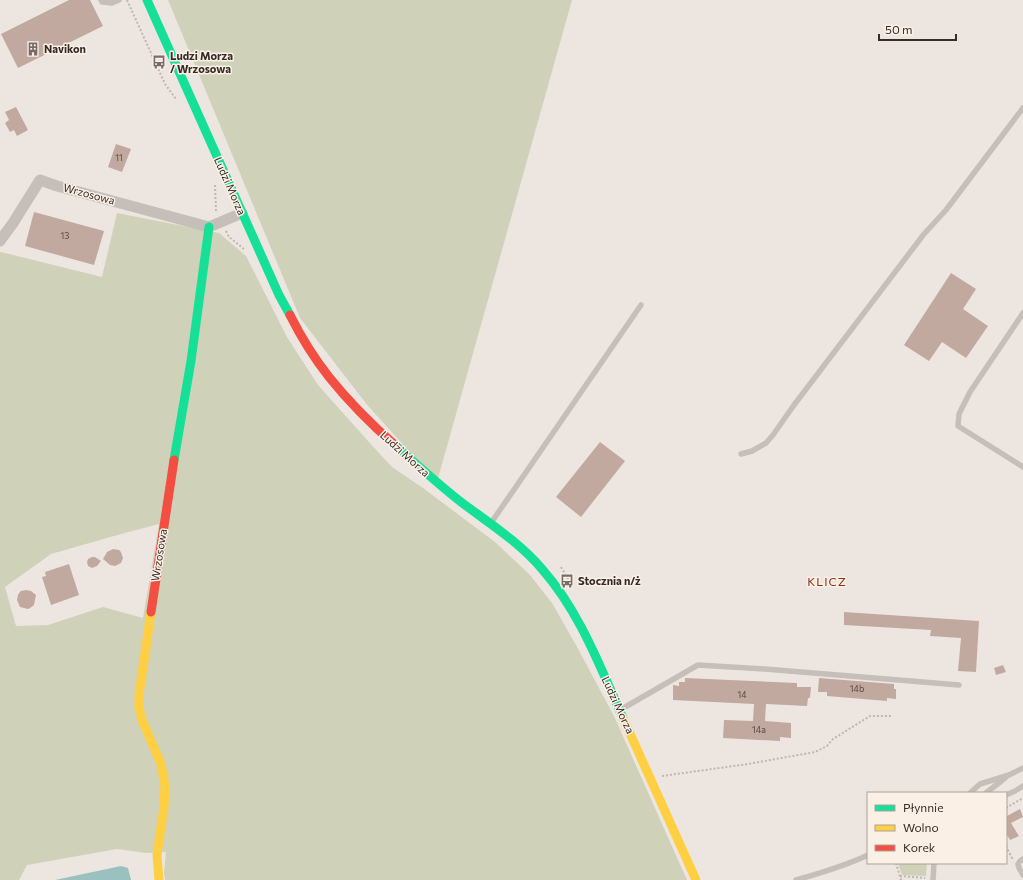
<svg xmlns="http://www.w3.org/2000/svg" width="1023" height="880" font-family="Commissioner,sans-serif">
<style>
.green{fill:#cfd2b9;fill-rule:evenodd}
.water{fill:#9ac1bf}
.building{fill:#c1a9a0}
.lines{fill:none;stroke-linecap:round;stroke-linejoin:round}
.path{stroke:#beb6b1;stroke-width:2;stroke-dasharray:2 2;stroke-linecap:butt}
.lane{stroke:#c6beb8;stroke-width:5.5}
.street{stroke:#c6beb8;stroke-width:11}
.fast{stroke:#16e098;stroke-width:9}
.slow{stroke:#ffcf43;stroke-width:9}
.jam{stroke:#f24e42;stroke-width:9}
.labels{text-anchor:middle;stroke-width:3;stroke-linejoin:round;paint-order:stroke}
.number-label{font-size:9px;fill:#5a4a45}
.poi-label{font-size:11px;font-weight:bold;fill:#372b27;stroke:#faf0e6;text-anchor:start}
.street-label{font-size:11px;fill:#372b27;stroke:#faf0e6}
.neighbourhood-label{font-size:12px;letter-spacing:1px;fill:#89321c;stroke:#faf0e6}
</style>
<rect width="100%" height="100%" fill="#ede6e0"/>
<!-- green -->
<g class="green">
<path d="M168 0H572L437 482 368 406 300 318Z"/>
<path d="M117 213 219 233 246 256 287 337 318 385 368 441 392 467 423 488 495 542 530 575 552 603 576 645 614 716 687 880H165L164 873 166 852 146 853 117 849 27 865 19 880H0V252H1L102 277ZM159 524 143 618 103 607 48 625 16 626 5 587 51 554 121 534Z"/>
<path d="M898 863H927L926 876 902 875Z"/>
</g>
<!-- water -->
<path class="water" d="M121 866 128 868 131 880H55Z"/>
<!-- building -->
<g class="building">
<path d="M69 0H90L103 26 18 68 1 34Z"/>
<path d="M16 107 28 130 17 136 14 130 10 132 5 123 9 120 5 112Z"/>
<path d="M116 144 131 149 122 172 108 167Z"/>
<path d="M34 212 104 231 94 265 25 246Z"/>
<path d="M951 273 976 289 963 309 988 326 966 358 942 342 929 361 904 345Z"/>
<path d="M600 442 625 461 581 517 556 497Z"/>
<path d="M113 549 119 550 121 552 123 558 121 563 115 566 110 565 103 559 107 552Z"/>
<path d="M92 557H95L101 561 97 566 92 568 88 566 87 562 88 559Z"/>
<path d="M69 564 79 595 51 605 42 577 46 576 45 572Z"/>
<path d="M26 590 31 591 36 595 34 605 30 608 28 609 20 607 17 600 18 595 19 593 21 591Z"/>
<path d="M844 612 979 621 976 672 958 671 961 638 930 636 931 630 844 625Z"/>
<path d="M1003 665 1006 672 996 675 994 668Z"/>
<path d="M685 678 797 683V687H811L810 698H808L807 706 766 704 765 721 791 723V738L780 737V741L723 738 724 720 753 721 754 704 673 700V685L679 686V682H685Z"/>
<path d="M819 678 894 684V689H896V699L887 698V701L827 696V692H818Z"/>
<path d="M1020 809 1023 817 1011 823 1019 836 1010 840 1006 833V813L1007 816Z"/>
</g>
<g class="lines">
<!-- path -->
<g class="path">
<path d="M127 0 165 84 176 99"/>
<path d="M215 185 216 210 217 213"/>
<path d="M226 231 229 237 244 249"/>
<path d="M561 567 570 582"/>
<path d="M662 776 748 764 815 752 827 746 833 739 870 716H892"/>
<path d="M1006 808 1023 798"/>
<path d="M1006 846 1012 858 1013 857"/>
<path d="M896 863 901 880"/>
<path d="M900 876 925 878"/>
</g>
<!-- lane -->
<g class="lane">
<path d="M101 0 102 2 112 3 119 0"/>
<path d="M1023 313 970 392 959 414 958 426 1023 467"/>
<path d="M741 454 752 451 766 443 773 435 794 405 924 234 946 210 1023 108"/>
<path d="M491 523 641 305"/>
<path d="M620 710 698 665 765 669 959 685"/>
<path d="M970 793 980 784 1009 775 1023 768"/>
<path d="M986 793 1005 778"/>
<path d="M1006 795 1015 791 1023 786"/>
<path d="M1023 859 1020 861 1018 864 1019 868 1023 875"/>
<path d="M796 880C821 873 845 866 868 855"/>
<path d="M933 880 934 863"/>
</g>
<!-- street -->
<path class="street" d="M0 241 13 223 40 180 57 186 209 227 242 213"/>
<!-- fast -->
<g class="fast">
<path d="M147 0 279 295 290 315"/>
<path d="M396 446C417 465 438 484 461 502 489 523 519 542 542 569 580 612 600 667 623 718"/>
<path d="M174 460 191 361 209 227"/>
</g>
<!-- slow -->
<g class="slow">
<path d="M151 612 139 695V708L142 720 161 764 165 786 164 807 157 855 159 880"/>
<path d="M623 718 696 880"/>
</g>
<!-- jam -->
<g class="jam">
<path d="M290 315C301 337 314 358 329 377 349 402 372 425 396 446"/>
<path d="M151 612 174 460"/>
</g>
</g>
<!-- icons -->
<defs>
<g id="building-bare" transform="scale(1.08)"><path d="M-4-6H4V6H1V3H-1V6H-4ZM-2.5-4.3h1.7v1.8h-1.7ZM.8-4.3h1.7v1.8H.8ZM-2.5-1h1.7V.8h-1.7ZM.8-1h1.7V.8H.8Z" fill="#776c68" stroke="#faf0e6" stroke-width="2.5" paint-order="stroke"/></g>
<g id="bus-bare" transform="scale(1.08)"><path d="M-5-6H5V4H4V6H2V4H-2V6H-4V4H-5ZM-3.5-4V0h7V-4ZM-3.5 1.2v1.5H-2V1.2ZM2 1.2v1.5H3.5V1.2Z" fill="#776c68" stroke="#faf0e6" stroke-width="2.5" paint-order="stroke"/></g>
</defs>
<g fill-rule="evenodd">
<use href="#building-bare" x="33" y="49"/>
<use href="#bus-bare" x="159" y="62"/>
<use href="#bus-bare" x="567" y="581"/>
</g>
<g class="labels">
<!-- number labels -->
<g class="number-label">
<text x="119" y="161">11</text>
<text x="65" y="239">13</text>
<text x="857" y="692">14b</text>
<text x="742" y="698">14</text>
<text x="759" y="733">14a</text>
</g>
<!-- poi labels -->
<g class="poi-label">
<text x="44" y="53">Navikon</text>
<text x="170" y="60">Ludzi Morza<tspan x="170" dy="13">/ Wrzosowa</tspan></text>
<text x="578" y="585">Stocznia n/ż</text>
</g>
<!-- street labels -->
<g class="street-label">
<text transform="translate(230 186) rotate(66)" y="4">Ludzi Morza</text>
<text transform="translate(89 194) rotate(15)" y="4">Wrzosowa</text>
<text transform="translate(405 454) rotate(42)" y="4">Ludzi Morza</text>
<text transform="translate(159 555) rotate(-81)" y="4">Wrzosowa</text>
<text transform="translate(618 705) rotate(65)" y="4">Ludzi Morza</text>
</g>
<!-- neighbourhood labels -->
<g class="neighbourhood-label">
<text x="827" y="586">KLICZ</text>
</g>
</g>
<!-- legend -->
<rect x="867" y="792" width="140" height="72" fill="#faf0e6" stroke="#aca19a"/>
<rect x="875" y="805" width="20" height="6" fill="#16e098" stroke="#aca19a"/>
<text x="903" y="812" font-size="12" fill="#372b27">Płynnie</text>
<rect x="875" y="825" width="20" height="6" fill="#ffcf43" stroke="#aca19a"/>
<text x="903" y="832" font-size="12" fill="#372b27">Wolno</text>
<rect x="875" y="845" width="20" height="6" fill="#f24e42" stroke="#aca19a"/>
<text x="903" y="852" font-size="12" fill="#372b27">Korek</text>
<!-- scale -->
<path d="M879 34v6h77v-6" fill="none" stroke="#372b27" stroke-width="2"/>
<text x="885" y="34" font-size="12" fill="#372b27" stroke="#faf0e6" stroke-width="3" paint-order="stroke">50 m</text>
</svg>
